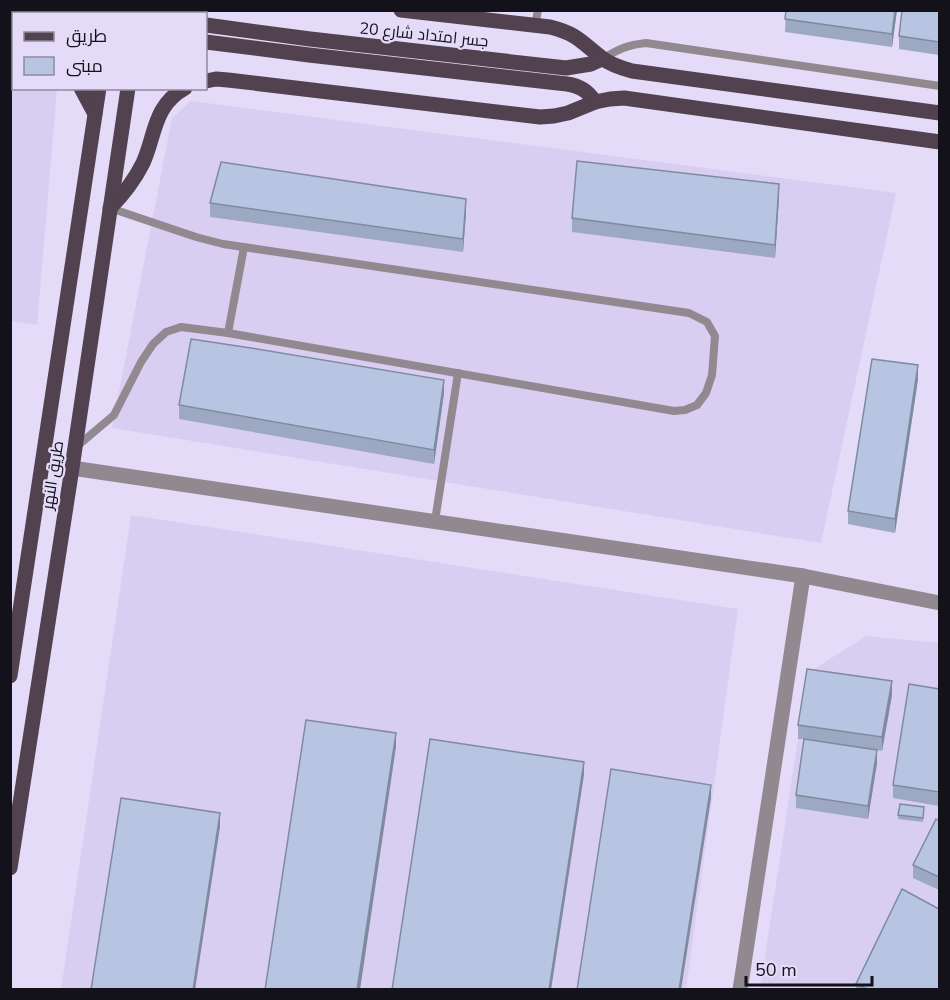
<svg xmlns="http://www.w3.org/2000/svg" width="950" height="1000" font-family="'Nunito Sans',Cairo,sans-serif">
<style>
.built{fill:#d8cef1}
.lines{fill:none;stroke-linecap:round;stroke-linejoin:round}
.lane{stroke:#928890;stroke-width:8}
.street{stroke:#928890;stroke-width:15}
.primary{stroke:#52414f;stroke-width:15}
.primary-bridge{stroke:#52414f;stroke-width:15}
.wall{fill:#9da9c2}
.shaded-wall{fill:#808a9e}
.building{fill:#b7c5e2;stroke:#808a9e;stroke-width:1.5}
.labels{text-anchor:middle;stroke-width:4.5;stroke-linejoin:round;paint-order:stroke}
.street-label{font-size:16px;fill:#13111a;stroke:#e3dbf7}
</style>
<rect width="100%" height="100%" fill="#e3dbf7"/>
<!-- built -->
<g class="built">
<path d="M11 76 13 77 14 88 57 89 37 325 11 321Z"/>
<path d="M191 101 896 193 821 543 112 428 172 118Z"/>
<path d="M131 515 738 609 686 989 61 990Z"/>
<path d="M866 636 939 643V989L760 990 808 673Z"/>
</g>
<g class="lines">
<!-- lane -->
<g class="lane">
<path d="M535 26 538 10"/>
<path d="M602 59C619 49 627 45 646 43L940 86"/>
<path d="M228 333 244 247"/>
<path d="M75 448 114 415 141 362 153 344 166 332 181 327 228 333 674 411 685 410 697 405 706 393 712 375 715 336 707 322 689 313 223 244 196 237 110 208"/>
<path d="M435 521 458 373"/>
</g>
<!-- street -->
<g class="street">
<path d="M72 468 803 576 940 603"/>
<path d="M740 990 803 576"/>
</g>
<!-- primary -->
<g class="primary">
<path d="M401 10 550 27C578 34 581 42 602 58 611 65 621 68 632 71L940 113"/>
<path d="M141 14V10"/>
<path d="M10 17H14"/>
<path d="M206 25 310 39 566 68 591 64 602 59"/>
<path d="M10 34H14"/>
<path d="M206 42 309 55 567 84C580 86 588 91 595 102"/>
<path d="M206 81 216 79 228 80 540 117 554 116 568 113 595 102 610 99 624 98 940 142"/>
<path d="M81 88 95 114"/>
<path d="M110 208C123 195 134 181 143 163 156 134 153 106 185 88"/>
<path d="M10 676 99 88"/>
<path d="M10 868 72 468 128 88"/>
</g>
<!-- primary-bridge -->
<path class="primary-bridge" d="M91 10 114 14"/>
</g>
<!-- wall -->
<g class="wall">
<path d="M786 10H897L892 47 785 32Z"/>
<path d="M939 10V55L899 49V36Z"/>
<path d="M779 197 775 258 572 232V218Z"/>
<path d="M210 203 466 213 463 252 210 217Z"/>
<path d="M918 379 895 533 848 524V511Z"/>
<path d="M444 393 434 464 179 419V405Z"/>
<path d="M939 689V806L893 798V785Z"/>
<path d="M892 695 882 751 877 750V763L868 819 796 808V795L804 739H798V725Z"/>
<path d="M924 807 923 822 898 819V815Z"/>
<path d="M939 821V890L913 878V865Z"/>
<path d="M856 984 939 990H856Z"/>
</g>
<!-- shaded-wall -->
<g class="shaded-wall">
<path d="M895 10H897L892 47V34Z"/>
<path d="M779 184V197L775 258V245Z"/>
<path d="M466 199V213L463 252V239Z"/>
<path d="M918 365V379L895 533V519Z"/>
<path d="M444 380V393L434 464V450Z"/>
<path d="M892 681V695L882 751V737Z"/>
<path d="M396 733V747L360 990H357Z"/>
<path d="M877 750V763L868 819V806Z"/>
<path d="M584 762V775L551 990H549Z"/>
<path d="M711 785V798L681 990H679Z"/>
<path d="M220 813V827L195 990H193Z"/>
</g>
<!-- building -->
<g class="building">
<path d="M786 10H895L892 34 785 19Z"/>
<path d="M902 10H939V42L899 36Z"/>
<path d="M577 161 779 184 775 245 572 218Z"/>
<path d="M221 162 466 199 463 239 210 203Z"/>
<path d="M191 339 251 348 444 380 434 450 179 405Z"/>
<path d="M872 359 918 365 895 519 848 511Z"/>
<path d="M807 669 892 681 882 737 798 725Z"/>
<path d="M909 684 939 689V792L893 785Z"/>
<path d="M306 720 396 733 357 990H265Z"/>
<path d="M430 739 584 762 549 990H392Z"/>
<path d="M804 739 877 750 868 806 796 795Z"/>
<path d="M611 769 711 785 679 990H577Z"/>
<path d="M121 798 220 813 193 990H91Z"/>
<path d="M900 804 924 807 923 818 898 815Z"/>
<path d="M936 819 939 821V877L913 865Z"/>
<path d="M902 889 939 909V990H869L856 984Z"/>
</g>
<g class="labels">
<!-- street labels -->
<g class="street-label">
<text transform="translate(424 34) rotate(6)" y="6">جسر امتداد شارع 20</text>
<text transform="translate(52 475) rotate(-81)" y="6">طريق النهر</text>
</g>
</g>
<!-- border -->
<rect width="950" height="1000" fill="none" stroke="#13111a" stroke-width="24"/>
<!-- legend -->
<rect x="12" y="12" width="195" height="78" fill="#e3dbf7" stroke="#908a9f" stroke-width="1.5"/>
<rect x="24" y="32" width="30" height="9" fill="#52414f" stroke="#908a9f" stroke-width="1.5"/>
<text x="66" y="42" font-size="18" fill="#13111a">طريق</text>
<rect x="24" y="57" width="30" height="18" fill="#b7c5e2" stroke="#908a9f" stroke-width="1.5"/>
<text x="66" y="72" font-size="18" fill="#13111a">مبنى</text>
<!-- scale -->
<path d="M746 976v9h126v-9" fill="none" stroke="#13111a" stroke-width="3"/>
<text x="755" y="976" font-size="18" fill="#13111a" stroke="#e3dbf7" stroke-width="4.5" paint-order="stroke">50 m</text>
</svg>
